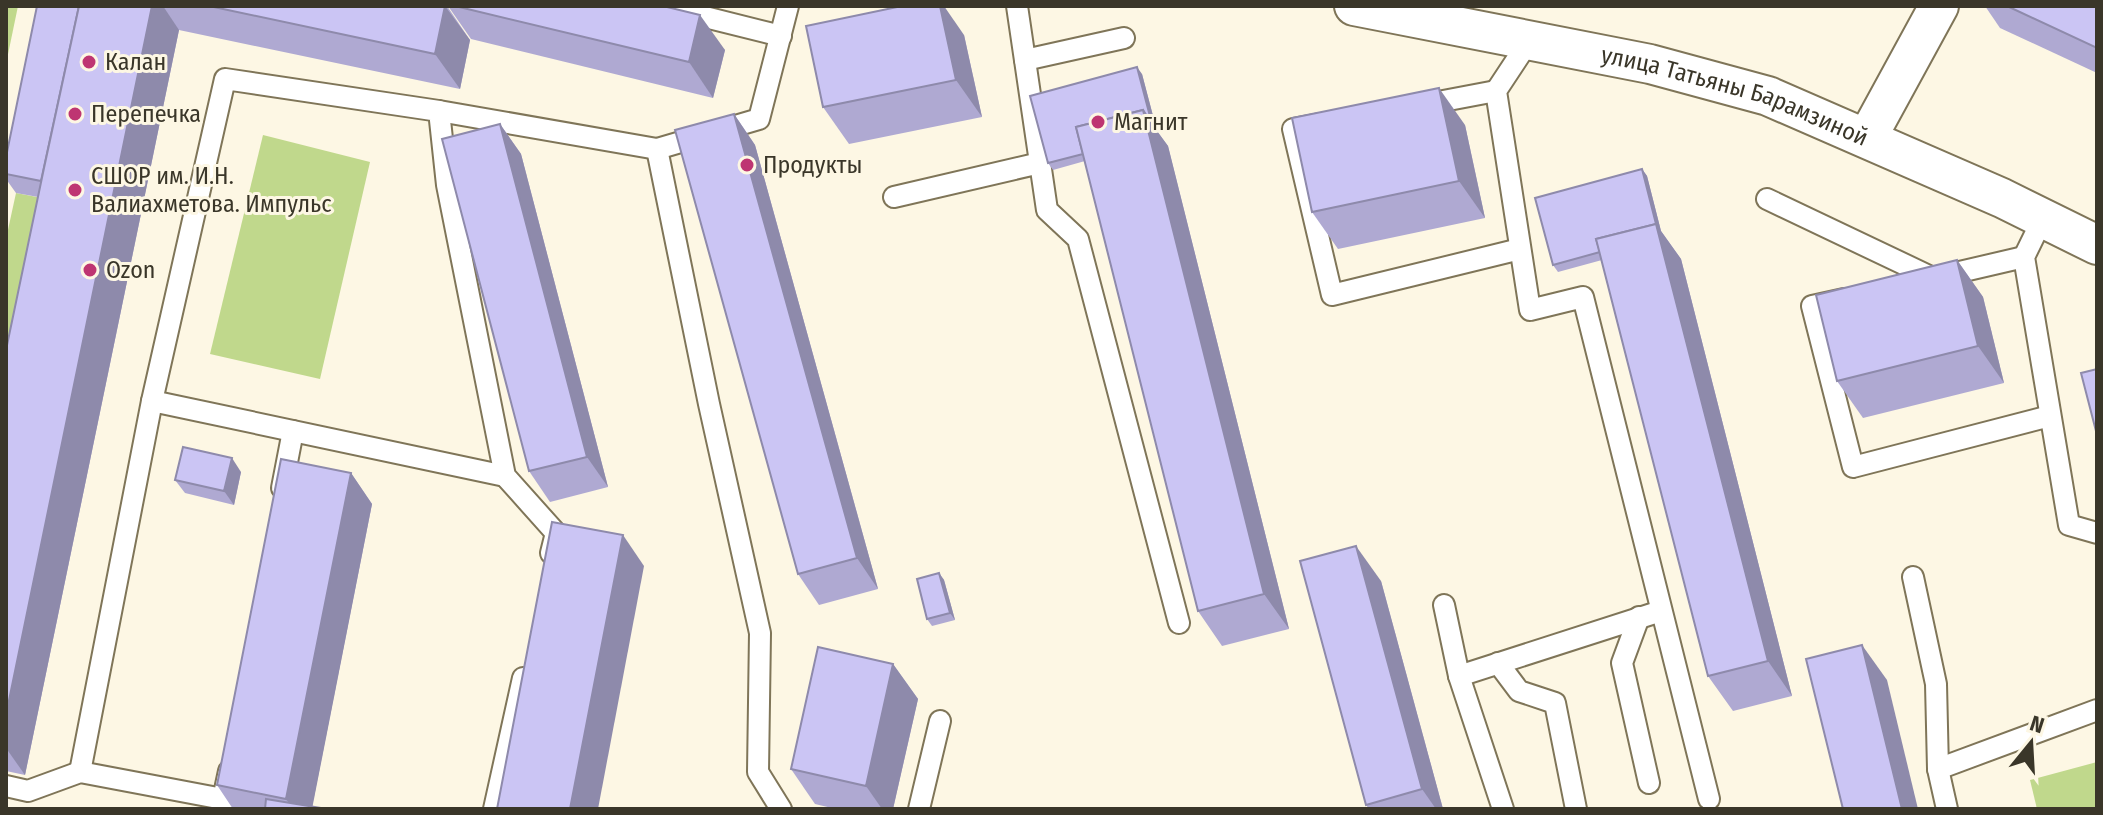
<svg xmlns="http://www.w3.org/2000/svg" width="2103" height="815" font-family="'Fira Sans Condensed',sans-serif">
<style>
.green{fill:#c0d88c}
.lines{fill:none;stroke-linecap:round;stroke-linejoin:round}
.lane-casing{stroke:#7f7558;stroke-width:24}
.street-casing{stroke:#7f7558;stroke-width:42}
.lane{stroke:#fff;stroke-width:20}
.street{stroke:#fff;stroke-width:38}
.wall{fill:#afa9d2}
.shaded-wall{fill:#8e8aab}
.building{fill:#cbc5f4;stroke:#8e8aab;stroke-width:2}
.poi-dot{fill:#be3572;stroke:#fdf7e4;stroke-width:3}
.labels{text-anchor:middle;stroke-width:6;stroke-linejoin:round;paint-order:stroke}
.poi-label{font-size:24px;fill:#3a3629;stroke:#fdf7e4;text-anchor:start}
.street-label{font-size:24px;fill:#3a3629;stroke:#fdf7e4}
</style>
<rect width="100%" height="100%" fill="#fdf7e4"/>
<!-- green -->
<g class="green">
<path d="M6 6H18L6 64Z"/>
<path d="M263 135 370 162 320 379 210 354Z"/>
<path d="M16 193 68 203 6 430V239Z"/>
<path d="M2097 762V809H2037L2030 780Z"/>
</g>
<g class="lines">
<!-- lane casing -->
<g class="lane-casing">
<g id="lane">
<path d="M661 6 781 36"/>
<path d="M1017 6 1047 210 1078 239 1179 623"/>
<path d="M1529 41 1496 91 1530 310 1583 297 1709 799"/>
<path d="M1025 60 1124 38"/>
<path d="M1422 105 1496 91"/>
<path d="M439 111 657 149"/>
<path d="M1320 124 1293 129 1332 295 1520 249"/>
<path d="M894 197 1040 163"/>
<path d="M1767 199 1933 278"/>
<path d="M2043 218 2024 257 2069 525 2097 533"/>
<path d="M1938 277 2024 257"/>
<path d="M1844 299 1812 306 1853 467 2050 416"/>
<path d="M152 401 505 476"/>
<path d="M282 488 293 431"/>
<path d="M1913 577 1936 684 1938 769 1947 809"/>
<path d="M1444 605 1459 676 1503 809"/>
<path d="M1639 617 1622 663 1649 783"/>
<path d="M1498 663 1519 691 1555 703 1576 809"/>
<path d="M1459 676 1661 611"/>
<path d="M1938 769 2097 710"/>
<path d="M80 772 152 401 225 79 439 111 447 185 505 476 556 533 551 553"/>
<path d="M6 786 28 791 80 772 223 799"/>
<path d="M228 809 223 799 229 771"/>
<path d="M494 809 523 678"/>
<path d="M781 809 758 772 760 633 709 404 657 149 759 119 788 6"/>
<path d="M919 809 940 721"/>
</g>
</g>
<!-- street casing -->
<g class="street-casing">
<g id="street">
<path id="s1" d="M1354 6 1650 64 1768 96 2002 198 2097 245"/>
<path d="M1867 138 1939 6"/>
</g>
</g>
<!-- lane -->
<use href="#lane" class="lane"/>
<!-- street -->
<use href="#street" class="street"/>
</g>
<!-- wall -->
<g class="wall">
<path d="M37 6H447L470 40 460 89 179 30 25 775 6 771V350L38 197 16 193 6 179V157Z"/>
<path d="M448 6H663L725 50 713 98 471 39Z"/>
<path d="M1985 6H2097V73L2000 28Z"/>
<path d="M964 35 982 117 849 144 823 107Z"/>
<path d="M1142 74 1157 131 1168 146 1289 629 1222 646 1198 611 1085 161 1053 170 1048 163Z"/>
<path d="M734 114 755 145 878 589 819 605 798 574Z"/>
<path d="M500 124 521 154 608 487 550 502 529 471Z"/>
<path d="M1465 125 1485 218 1338 249 1312 212Z"/>
<path d="M1642 169 1647 176 1661 231 1681 259 1792 696 1733 711 1708 676 1602 260 1558 272 1553 265Z"/>
<path d="M1957 260 1983 297 2004 383 1863 418 1837 381Z"/>
<path d="M241 472 234 505 185 493 175 480Z"/>
<path d="M351 473 372 504 312 807 327 809H233L217 785Z"/>
<path d="M939 573 944 580 955 620 932 626 927 619Z"/>
<path d="M1381 581 1443 809H1369L1366 805Z"/>
<path d="M893 664 918 699 893 809H836L815 804 791 769Z"/>
</g>
<!-- shaded-wall -->
<g class="shaded-wall">
<path d="M152 6H163L179 30 25 775 6 748V715Z"/>
<path d="M445 6 470 40 460 89 435 54Z"/>
<path d="M940 6H944L964 35 982 117 956 80Z"/>
<path d="M700 15 725 50 713 98 689 62Z"/>
<path d="M1137 67 1142 74 1157 131 1168 146 1289 629 1264 594 1143 110Z"/>
<path d="M1439 88 1465 125 1485 218 1459 181Z"/>
<path d="M734 114 755 145 878 589 857 558Z"/>
<path d="M500 124 521 154 608 487 587 457Z"/>
<path d="M1642 169 1647 176 1661 231 1681 259 1792 696 1768 661Z"/>
<path d="M1957 260 1983 297 2004 383 1978 346Z"/>
<path d="M232 458 241 472 234 505 224 491Z"/>
<path d="M351 473 372 504 312 809H293L286 799Z"/>
<path d="M623 535 644 566 598 809H570Z"/>
<path d="M1356 546 1381 581 1443 809H1436L1422 789Z"/>
<path d="M939 573 944 580 955 620 950 613Z"/>
<path d="M1862 645 1887 680 1918 809H1902Z"/>
<path d="M893 664 918 699 893 809H882L866 786Z"/>
</g>
<!-- building -->
<g class="building">
<path d="M37 6H79L41 181 6 174V157Z"/>
<path d="M79 6H152L6 715V350L44 168Z"/>
<path d="M209 6H445L435 54Z"/>
<path d="M455 6H663L700 15 689 62Z"/>
<path d="M902 6H940L956 80 823 107 806 26Z"/>
<path d="M2007 6H2097V48Z"/>
<path d="M1137 67 1152 124 1143 110 1076 127 1083 154 1048 163 1030 96Z"/>
<path d="M1439 88 1459 181 1312 212 1292 118Z"/>
<path d="M1143 110 1264 594 1198 611 1076 127Z"/>
<path d="M734 114 857 558 798 574 675 130Z"/>
<path d="M500 124 587 457 529 471 442 139Z"/>
<path d="M1642 169 1656 224 1596 239 1600 252 1553 265 1535 198Z"/>
<path d="M1656 224 1768 661 1708 676 1596 239Z"/>
<path d="M1957 260 1978 346 1837 381 1816 295Z"/>
<path d="M2097 369V435L2081 373Z"/>
<path d="M183 447 232 458 224 491 175 480Z"/>
<path d="M281 459 351 473 286 799 217 785Z"/>
<path d="M552 522 623 535 570 809H497Z"/>
<path d="M1356 546 1422 789 1366 805 1300 561Z"/>
<path d="M939 573 950 613 927 619 917 579Z"/>
<path d="M1862 645 1902 809H1843L1806 659Z"/>
<path d="M818 647 893 664 866 786 791 769Z"/>
<path d="M266 799 327 809H265Z"/>
</g>
<!-- markers -->
<g class="poi-dot">
<circle cx="89" cy="62" r="8"/>
<circle cx="75" cy="114" r="8"/>
<circle cx="1098" cy="122" r="8"/>
<circle cx="747" cy="165" r="8"/>
<circle cx="75" cy="190" r="8"/>
<circle cx="90" cy="270" r="8"/>
</g>
<g class="labels">
<!-- poi labels -->
<g class="poi-label">
<text x="105" y="70">Калан</text>
<text x="91" y="122">Перепечка</text>
<text x="1114" y="130">Магнит</text>
<text x="763" y="173">Продукты</text>
<text x="91" y="184">СШОР им. И.Н.<tspan x="91" dy="28">Валиахметова. Импульс</tspan></text>
<text x="106" y="278">Ozon</text>
</g>
<!-- street labels -->
<g class="street-label">
<text dy="8" stroke="none"><textPath href="#s1" startOffset="392">улица Татьяны Барамзиной</textPath></text>
</g>
</g>
<!-- border -->
<rect width="2103" height="815" fill="none" stroke="#3a3629" stroke-width="16"/>
<!-- north arrow -->
<g transform="translate(2031 743) rotate(18)" stroke="#fdf7e4" stroke-width="6" paint-order="stroke">
<path d="M0-6L14 30L0 20L-14 30Z" fill="#3a3629"/>
<text y="-12" font-size="22" font-weight="bold" text-anchor="middle" fill="#3a3629">N</text>
</g>
</svg>
